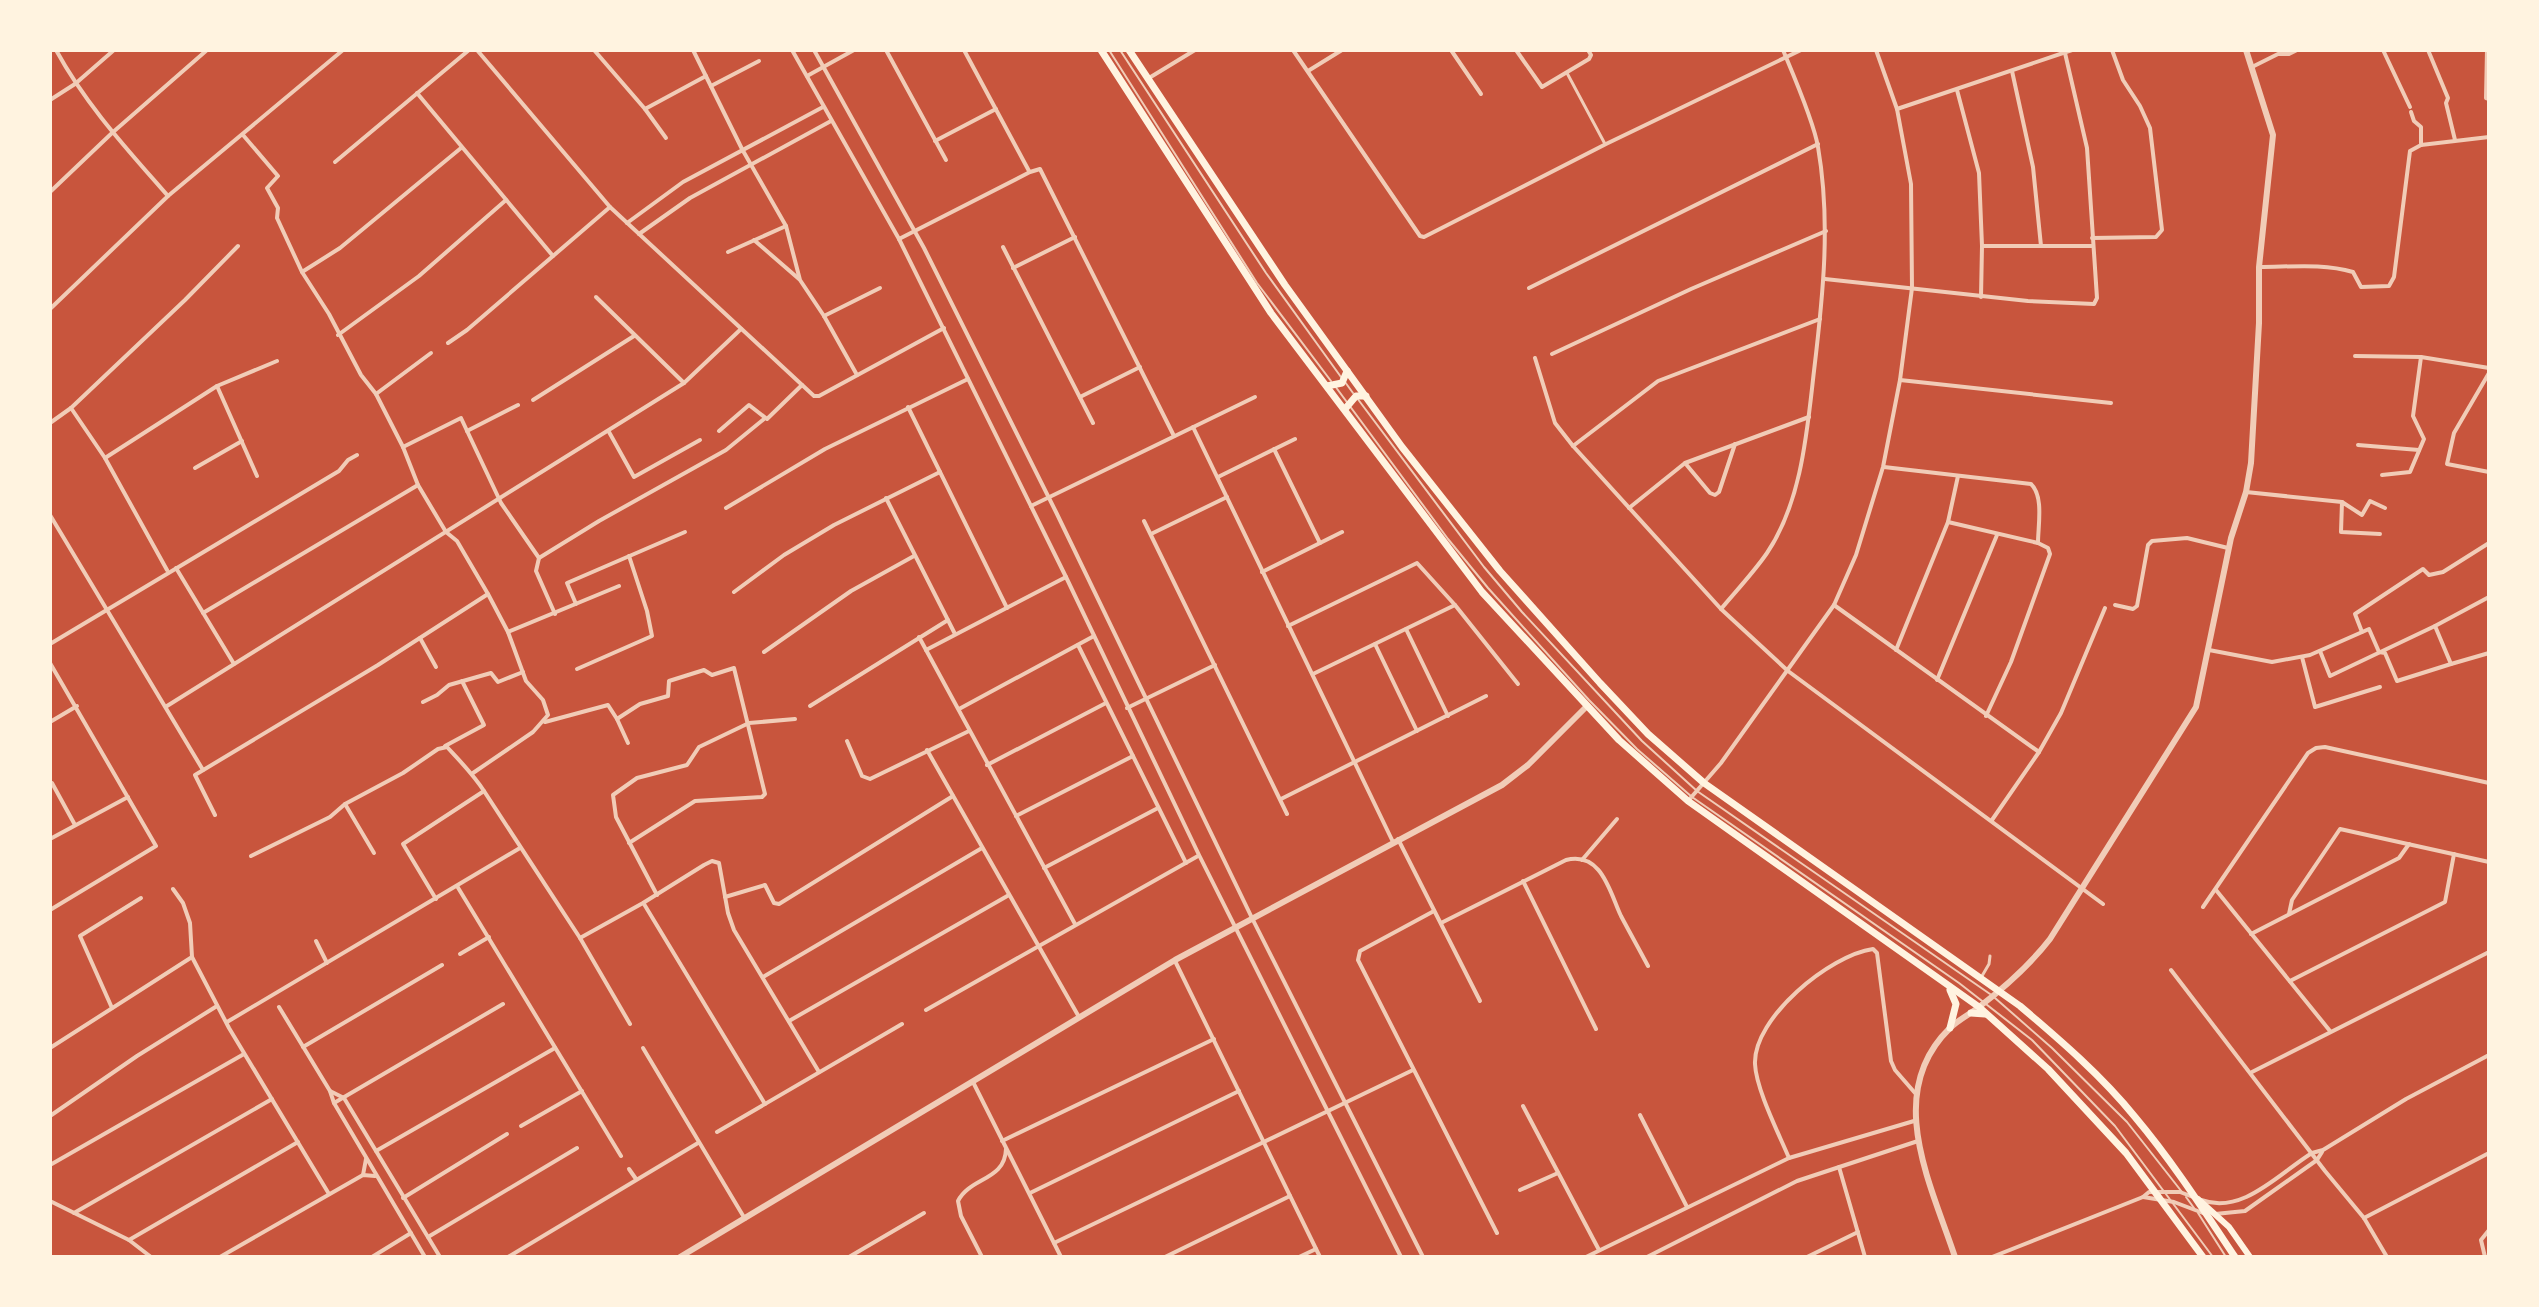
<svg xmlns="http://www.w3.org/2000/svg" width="2539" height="1307" font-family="'Asap Condensed',sans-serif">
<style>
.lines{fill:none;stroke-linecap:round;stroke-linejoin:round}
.service{stroke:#f1ccb7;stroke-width:2}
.pedestrian{stroke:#f1ccb7;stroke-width:3}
.minor{stroke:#f1ccb7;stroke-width:4}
.tertiary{stroke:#f1ccb7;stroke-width:6}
.secondary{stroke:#fff3e0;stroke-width:6}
.primary{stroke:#fff3e0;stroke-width:7}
</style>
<rect width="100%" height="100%" fill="#c8553d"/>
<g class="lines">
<!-- service -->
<g class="service">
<path d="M1109 50 1257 283 1331 381"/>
<path d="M1120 50 1266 273 1341 377"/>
<path d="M1345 382 1353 393"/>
<path d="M1335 386 1448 539 1488 588 1589 700 1637 749 1692 797 1959 983 2032 1040 2115 1126 2213 1257"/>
<path d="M1357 398 1484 567 1522 612 1642 741 1697 791 1990 994"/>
<path d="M1995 998 2052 1048 2127 1122 2182 1192"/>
<path d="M2186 1197 2194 1208"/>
<path d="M2198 1213 2226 1257"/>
</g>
<!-- pedestrian -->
<g class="pedestrian">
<path d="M1567 73 1605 144"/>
<path d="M1982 976 1989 964 1990 956"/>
</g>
<!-- minor -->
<g class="minor">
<path d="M56 50C86 105 127 149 168 196"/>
<path d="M477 50 610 207 814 396H819L944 328"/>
<path d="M594 50 645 109 706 76"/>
<path d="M693 50 742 149 786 226 800 280 824 316 857 375"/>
<path d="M792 50 899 239 1066 577 1199 855 1401 1257"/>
<path d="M814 50 924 248 1056 512 1252 918 1423 1257"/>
<path d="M886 50 946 160"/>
<path d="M964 50 1029 171"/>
<path d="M1293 50 1420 236 1424 237 1606 144 1801 50"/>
<path d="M1451 50 1481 94"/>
<path d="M1516 50 1542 87 1589 59 1591 55 1588 50"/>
<path d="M2383 50 2410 107"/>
<path d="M2428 50 2448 98 2446 103 2455 140"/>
<path d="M2487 50 2486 98 2489 99"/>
<path d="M2252 67 2278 54H2289L2297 50"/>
<path d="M1308 71 1342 50"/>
<path d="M2012 71 2033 167 2041 246"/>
<path d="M807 76 854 50"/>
<path d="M1149 78 1195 50"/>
<path d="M711 86 759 61"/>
<path d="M1957 90 1979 173 1982 246 1981 297"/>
<path d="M417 93 553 256"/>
<path d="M50 100 75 84 114 50"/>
<path d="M645 109 666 138"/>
<path d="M1897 109 2072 50"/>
<path d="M2411 112 2414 121 2421 127V145"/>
<path d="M243 135 278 176 267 188 278 208 277 218 302 272 329 314 361 375 376 394 403 447 418 485 446 532 457 541 488 594 508 632 526 681 543 700 548 715 533 732 473 773"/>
<path d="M935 141 996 109"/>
<path d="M335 162 469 50"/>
<path d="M50 192 112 133 207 50"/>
<path d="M627 223 683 182 823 107"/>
<path d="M639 234 690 198 831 121"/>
<path d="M2092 238 2156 237 2162 230 2150 128 2140 106 2123 80 2112 50"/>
<path d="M899 239 1030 172 1040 169 1174 436"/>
<path d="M754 240 799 279"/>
<path d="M1984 246H2093"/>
<path d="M1003 247 1093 423"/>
<path d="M728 252 786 226"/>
<path d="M2259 267C2290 267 2323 263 2353 272L2361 287 2389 286 2394 277 2410 151 2421 145 2489 137"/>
<path d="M1013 268 1075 237"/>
<path d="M302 272 340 248 461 148"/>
<path d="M1825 279 2028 301 2094 304 2097 298 2087 148 2065 53"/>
<path d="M1529 288 1818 144"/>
<path d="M596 297 684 383"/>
<path d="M50 309 168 196 343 50"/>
<path d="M824 316 880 288"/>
<path d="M338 335 419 276 506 200"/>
<path d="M448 343 467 330 610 207"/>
<path d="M1552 354 1691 289 1826 231"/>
<path d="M2355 356 2421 357 2489 368"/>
<path d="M1535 358 1555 423 1573 446 1721 609 1788 671 2103 904"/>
<path d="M2489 373 2454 433 2447 464 2489 472"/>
<path d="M1900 380 2111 403"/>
<path d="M217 386 257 476"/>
<path d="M376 394 431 353"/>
<path d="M1080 397 1140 367"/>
<path d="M533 400 634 336"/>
<path d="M908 407 1007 608"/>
<path d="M71 408 105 458 167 570"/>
<path d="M50 423 71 408 185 300 238 246"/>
<path d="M1193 427 1393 842"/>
<path d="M467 431 518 405"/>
<path d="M719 431 749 405 767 419 802 385"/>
<path d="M609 432 634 477 700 440"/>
<path d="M2358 445 2419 450"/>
<path d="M1573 446 1658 381 1820 319"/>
<path d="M403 447 461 418 501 503 539 558"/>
<path d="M1274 449 1320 543"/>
<path d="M105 458 217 386 277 361"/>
<path d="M1685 463 1710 493 1715 495 1719 492 1735 444"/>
<path d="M1884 467 2031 484C2044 496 2038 526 2038 543"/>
<path d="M195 468 242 441"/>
<path d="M2382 475 2410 472 2424 439 2413 416 2421 357"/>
<path d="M1218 477 1295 439"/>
<path d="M2246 492 2342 502"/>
<path d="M886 498 955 634"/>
<path d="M1031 506 1255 397"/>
<path d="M726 508 825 449 968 379"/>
<path d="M1629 508 1685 463 1809 417"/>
<path d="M50 515 203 770"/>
<path d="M1144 521 1287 814"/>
<path d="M1948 522 2038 543 2048 548 2050 554 2011 662 1986 716"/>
<path d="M1151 534 1227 497"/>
<path d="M2380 534 2341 532 2342 502 2362 515 2370 501 2385 508"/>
<path d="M176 568 234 664"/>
<path d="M1262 572 1342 532"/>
<path d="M734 592 784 555 834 525 940 472"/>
<path d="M576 604 567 583 685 532"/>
<path d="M1834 605 2039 752"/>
<path d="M2115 605 2133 609 2137 606 2148 545 2152 541 2187 538 2228 548"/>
<path d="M1721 609C1736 591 1754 572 1767 553 1802 501 1807 431 1814 371 1823 296 1831 222 1818 147 1814 122 1793 74 1783 50"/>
<path d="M203 613 418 485"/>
<path d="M555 614 536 571 539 558 599 521 726 450 764 419"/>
<path d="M1288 626 1417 563 1455 605 1518 684"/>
<path d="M1406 629 1448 716"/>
<path d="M508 632 619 586"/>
<path d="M2362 632 2355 614 2423 569 2429 575 2443 572 2489 543"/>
<path d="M919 637 1075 924"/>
<path d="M420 638 436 667"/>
<path d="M50 644 339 471 348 460 357 455"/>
<path d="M1375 644 1417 731"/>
<path d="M1078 645 1186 863"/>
<path d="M926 650 1066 577"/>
<path d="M1896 650 1948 522 1958 476"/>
<path d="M2209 650 2272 662 2310 655 2369 629 2379 652 2385 653 2397 681 2451 664 2435 626 2489 597"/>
<path d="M2320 651 2330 676 2435 626"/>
<path d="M764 652 851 591 914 556"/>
<path d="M2302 657 2315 707 2380 687"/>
<path d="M50 663 156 846 50 910"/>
<path d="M2451 664 2489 653"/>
<path d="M577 669 652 636 647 611 629 556"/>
<path d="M1313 674 1455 605"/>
<path d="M1937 680 1997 535"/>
<path d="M423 702 437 695 449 685 491 673 498 682 523 672"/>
<path d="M167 706 684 383 741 329"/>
<path d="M810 706 948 620"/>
<path d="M1127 708 1215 665"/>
<path d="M959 709 1094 636"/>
<path d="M617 719 628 743"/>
<path d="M50 722 77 706"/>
<path d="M545 722 608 705 617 719 640 704 668 696 669 681 704 670 712 675 734 668 765 794 762 797 695 801 629 843"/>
<path d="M847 741 862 776 870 779 969 731"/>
<path d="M445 746 484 725 462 681"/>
<path d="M927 750 1079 1017"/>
<path d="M987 765 1106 703"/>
<path d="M52 783 75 825"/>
<path d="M1281 799 1486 696"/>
<path d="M1688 801 1721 763 1834 605 1856 555 1883 467 1900 380 1912 288 1911 184 1897 109 1876 50"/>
<path d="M345 804 374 853"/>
<path d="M215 815 195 775 378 665 488 594"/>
<path d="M1016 816 1133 756"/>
<path d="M1992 820 2039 752 2061 713 2105 608"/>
<path d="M50 839 128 797"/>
<path d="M1398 839 1480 1001"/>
<path d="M251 856 330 817 345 804 403 773 438 749 447 747C460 761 473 774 484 791L580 938 630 1024"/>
<path d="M1582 860 1617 819"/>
<path d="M1044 868 1158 808"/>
<path d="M1523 881 1596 1029"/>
<path d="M457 886 621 1156"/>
<path d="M173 889 183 903 190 923 192 957 229 1028 329 1194"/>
<path d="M2216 890 2330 1031"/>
<path d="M657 895 616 817 613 795 637 778 687 765 699 747 749 723 795 719"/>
<path d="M725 897 765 885 774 903 779 904 953 796"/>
<path d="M436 899 403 844 484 791"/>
<path d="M644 904 765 1104"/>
<path d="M2203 907 2308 753 2316 748 2325 747 2489 783"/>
<path d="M1434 911 1360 951 1358 960 1497 1233"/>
<path d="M2289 914 2292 900 2340 829 2489 862"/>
<path d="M1441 923 1566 860C1602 851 1610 893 1621 916 1630 933 1639 949 1648 966"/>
<path d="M2251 934 2399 858 2409 844"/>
<path d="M580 938 643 903 704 865 712 861 719 863 728 913 734 930 819 1072"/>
<path d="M316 941 327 963"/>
<path d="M460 954 489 937"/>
<path d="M1175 961 1320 1257"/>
<path d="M2171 970 2325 1171 2364 1218 2387 1257"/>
<path d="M763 977 982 848"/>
<path d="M2290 981 2445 902 2454 854"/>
<path d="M279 1007 330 1091 334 1103 425 1257"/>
<path d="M112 1008 80 936 141 898"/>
<path d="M926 1010 1198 856"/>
<path d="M789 1021 1009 895"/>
<path d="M227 1022 520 848"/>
<path d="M303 1047 442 965"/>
<path d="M50 1048 192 957"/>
<path d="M643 1048 745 1219"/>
<path d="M2252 1072 2489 952"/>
<path d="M973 1082 1061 1257"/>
<path d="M330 1091 344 1098 440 1257"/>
<path d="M334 1103 503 1004"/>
<path d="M1523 1106 1599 1250"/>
<path d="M1640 1115 1687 1207"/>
<path d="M50 1116 137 1056 217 1006"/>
<path d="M521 1126 582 1091"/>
<path d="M717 1132 902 1024"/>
<path d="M1002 1141 1214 1039"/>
<path d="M376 1151 555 1048"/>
<path d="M1789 1158C1779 1134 1756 1089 1755 1064 1753 1018 1830 955 1873 949L1877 953 1891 1061 1895 1070 1915 1093"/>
<path d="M50 1165 244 1054"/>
<path d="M1839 1167 1865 1257"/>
<path d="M629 1169 636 1179"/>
<path d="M363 1175 366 1159"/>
<path d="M1520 1190 1558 1173"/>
<path d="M1030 1193 1239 1091"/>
<path d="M2143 1197 2174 1202 2203 1213"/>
<path d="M403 1198 507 1134"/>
<path d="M2201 1200C2243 1215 2278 1174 2312 1153L2323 1150 2406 1099 2489 1055"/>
<path d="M50 1201 129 1240 151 1257"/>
<path d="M74 1213 272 1099"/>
<path d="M2215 1214 2245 1211 2317 1160 2322 1152"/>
<path d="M2364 1218 2489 1153"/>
<path d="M428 1237 577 1148"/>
<path d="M129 1240 298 1142"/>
<path d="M1054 1243 1413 1070"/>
<path d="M220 1257 363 1175 375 1176"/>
<path d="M372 1257 411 1233"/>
<path d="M508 1257 698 1143"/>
<path d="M849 1257 924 1213"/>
<path d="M982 1257 961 1216 958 1201C970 1177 1005 1181 1006 1149"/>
<path d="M1165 1257 1290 1196"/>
<path d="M1299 1257 1316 1249"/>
<path d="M1586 1257 1789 1158 1914 1121"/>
<path d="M1647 1257 1797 1181 1918 1141"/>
<path d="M1807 1257 1858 1232"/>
<path d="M1992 1257 2143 1197 2149 1192H2180L2193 1197"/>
<path d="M2485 1257 2481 1240 2489 1230"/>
</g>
<!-- tertiary -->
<g class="tertiary">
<path d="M680 1257 1175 960 1502 785 1528 765 1587 706"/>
<path d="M1955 1257C1931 1184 1883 1093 1950 1028 1958 1020 1970 1014 1979 1007 2005 987 2030 965 2050 939L2196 707 2231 538 2246 492 2251 463 2259 323V267L2273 135 2246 50"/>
</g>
<!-- secondary -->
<path class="secondary" d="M2198 1199 2229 1227 2250 1257"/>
<!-- primary -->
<g class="primary">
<path d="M1101 50 1271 313 1482 592 1619 740 1688 801 1979 1007 2048 1069 2126 1153 2203 1257"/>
<path d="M1129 50 1285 285 1402 447 1500 571 1600 683 1648 734 1704 783 2020 1006C2060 1040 2102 1076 2135 1117 2172 1161 2203 1209 2235 1257"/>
<path d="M1327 386 1342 383 1347 371"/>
<path d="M1345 409 1356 396H1366"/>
<path d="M1971 1013 1985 1014"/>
<path d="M1950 1028 1956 1004 1950 990"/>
</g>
</g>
<!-- border -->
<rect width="2539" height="1307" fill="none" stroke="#fff3e0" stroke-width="104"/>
</svg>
